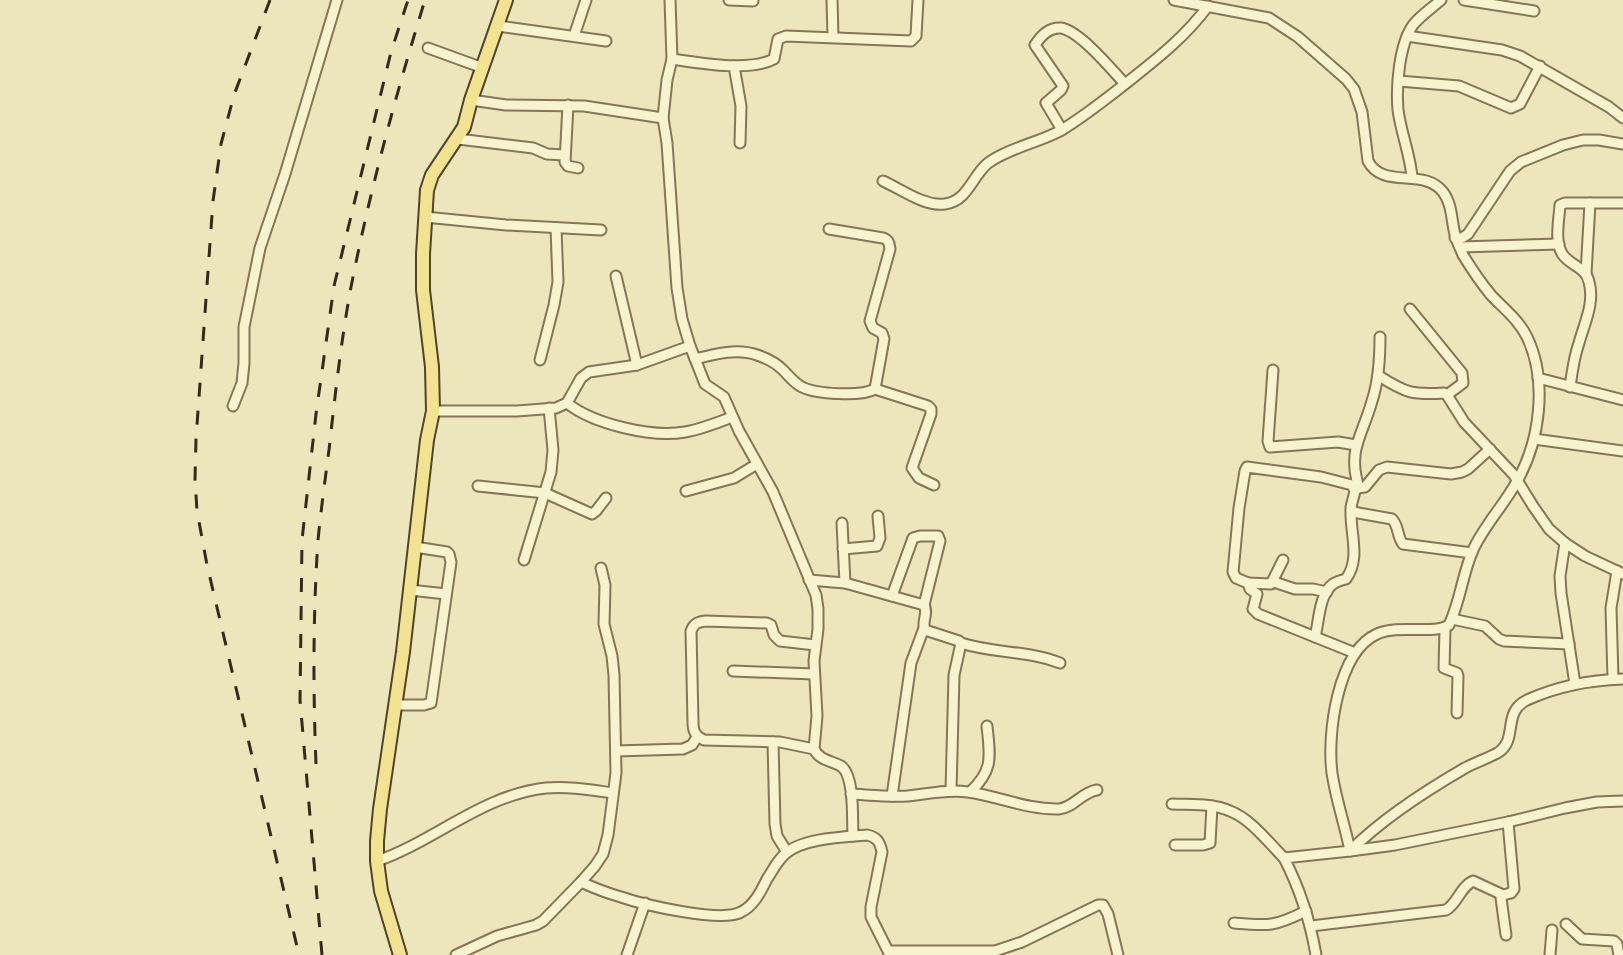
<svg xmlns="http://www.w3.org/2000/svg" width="1623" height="955" font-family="'Libre Baskerville',serif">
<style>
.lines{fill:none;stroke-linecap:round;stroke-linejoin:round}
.minor-casing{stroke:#847656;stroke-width:13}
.major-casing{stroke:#52432b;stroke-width:16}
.minor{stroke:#f8f3cf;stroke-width:9}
.major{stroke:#f2e393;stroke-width:12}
.rail{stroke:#342b1b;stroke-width:3;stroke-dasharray:14 14;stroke-linecap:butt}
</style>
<rect width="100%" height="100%" fill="#ede6bd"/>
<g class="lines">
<!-- minor casing -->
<g class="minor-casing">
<g id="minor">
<path d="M729 0 753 1"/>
<path d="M832 0 833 37"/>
<path d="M1174 0 1269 18 1298 37 1346 79 1354 89 1362 112 1368 161C1383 190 1424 167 1443 192 1453 205 1451 223 1456 238 1458 244 1461 250 1463 255 1471 268 1481 283 1491 295 1503 308 1519 320 1527 337 1548 381 1540 442 1516 483 1503 506 1484 526 1473 550 1463 572 1460 602 1449 625 1434 635 1399 624 1377 634 1337 652 1327 735 1332 773 1336 800 1345 825 1350 851L1284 858C1300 889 1310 920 1316 955"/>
<path d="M1464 0 1534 11"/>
<path d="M498 26 606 41"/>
<path d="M574 36 586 0"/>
<path d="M1407 36 1502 50 1520 56 1609 107 1623 118"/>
<path d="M428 48 483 68"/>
<path d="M672 59C700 63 749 72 774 59L778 39 786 36 911 41 916 36 918 0"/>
<path d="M734 66 741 106 740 143"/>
<path d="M1399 81 1459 86 1511 108 1520 104 1540 66"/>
<path d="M471 100 506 105 584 106 663 118"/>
<path d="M568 105 565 162 568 166 578 168"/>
<path d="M1062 130 1046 103 1061 90 1063 86 1035 45C1040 37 1049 27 1061 28 1080 31 1112 70 1125 84"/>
<path d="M458 139 533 148 547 154 564 155"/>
<path d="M1412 177C1410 154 1401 133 1398 110 1396 86 1399 45 1413 25 1421 15 1432 8 1441 0"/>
<path d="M883 181C901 189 925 207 945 204 968 201 972 176 988 163 1009 148 1037 143 1060 131 1085 116 1107 98 1129 81 1158 58 1186 36 1208 6"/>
<path d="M425 217 506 225 601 230"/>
<path d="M1455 238H1462L1468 234 1510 171 1521 162 1563 145 1583 140H1599L1623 144"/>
<path d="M1460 247 1559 244"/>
<path d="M1586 274 1590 203"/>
<path d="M616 276 637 365"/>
<path d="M1410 309 1462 373 1463 383 1447 395"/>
<path d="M690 346 705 384 724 397 739 431 773 492 816 595 818 609V629L814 661 817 716 814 749C820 761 830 760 841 766 855 776 852 820 853 836"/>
<path d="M695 359C715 354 737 348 757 355 766 358 776 363 783 370 789 376 794 383 802 387 816 394 861 397 875 389L884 339 882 333 873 328 870 321 890 249C889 243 889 240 883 238L829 229"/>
<path d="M540 360 554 305 558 282 556 228"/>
<path d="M1273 370 1268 441 1270 447 1338 442 1356 445"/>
<path d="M1379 376C1406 393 1412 395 1444 393L1447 395 1464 422 1514 475 1533 506 1549 529 1565 543 1585 556 1623 574"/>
<path d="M1538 378 1623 400"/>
<path d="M1570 387C1572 372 1574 357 1579 343 1584 324 1595 303 1589 282 1586 267 1571 266 1563 255 1554 243 1559 220 1560 205L1565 203H1623"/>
<path d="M875 389 928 406 931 409V414L912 468 919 478 934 485"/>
<path d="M567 403C593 424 652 438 685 432 702 429 717 423 732 417"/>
<path d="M233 406 242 383 244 363V327L260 248 285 174 337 0"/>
<path d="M433 411H517L556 408 567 403 581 378 589 372 637 365 690 346 682 319 677 288 667 143 663 118 667 80 672 59 670 0"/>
<path d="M1534 439 1623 451"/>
<path d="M478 486 545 493 592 514 596 511 606 498"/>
<path d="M1356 488 1365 487 1379 470 1387 467 1451 474 1462 472 1468 469 1490 449"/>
<path d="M1359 488C1347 450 1362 437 1372 401 1379 380 1380 359 1380 337"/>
<path d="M686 491 734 478 757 464"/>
<path d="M842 523 845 583"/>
<path d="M1565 543 1560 576 1561 593 1575 684"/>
<path d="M843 549 877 546 880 538 878 516"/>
<path d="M524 560 551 472 553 450 549 408"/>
<path d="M809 580 845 583 924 605C929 613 921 622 925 630L959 641 961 643 954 675 951 791"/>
<path d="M1274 582 1295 589H1313L1327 592"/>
<path d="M1248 583 1271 584 1283 560"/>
<path d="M410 590 446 594"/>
<path d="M892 596 913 538 920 536H938L940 541 924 605"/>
<path d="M1452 619 1485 626 1499 639 1504 641 1569 644"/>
<path d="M1445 629 1444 668 1457 673 1458 676 1457 713"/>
<path d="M1315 637C1319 622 1319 594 1333 584 1336 582 1342 580 1346 579 1361 558 1350 534 1351 510"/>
<path d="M961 643C995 654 1027 650 1060 663"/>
<path d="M1355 653 1258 614 1253 609 1257 594 1250 589 1248 583 1236 578 1233 572 1239 508 1245 471 1247 467 1321 477 1352 485 1355 491 1351 507 1353 512 1392 519C1399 526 1397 537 1403 544L1472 553"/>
<path d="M733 671 814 674"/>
<path d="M1613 679 1611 608 1617 571"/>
<path d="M1623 679C1590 680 1558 686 1527 700 1502 712 1518 739 1499 752 1489 758 1476 762 1465 768 1427 790 1381 820 1350 851L1395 845 1508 822 1565 808 1597 802 1623 801"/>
<path d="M395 705H424L431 703 451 562 449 554 447 552 415 547"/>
<path d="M773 742 775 824 777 836 787 852"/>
<path d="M814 749 780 742 704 740C695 736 693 731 693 722L691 631C694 623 698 622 706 621L767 623 771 625 774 635 780 641 815 645"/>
<path d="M616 751 683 749 692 745 697 737"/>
<path d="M970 792C994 770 990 756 987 726"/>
<path d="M851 794C870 795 888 797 907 796 927 794 947 789 968 792 998 796 1028 810 1059 809 1073 808 1082 792 1097 790"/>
<path d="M892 796 911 663 924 628"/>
<path d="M1172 804C1191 805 1213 803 1230 811 1251 819 1268 842 1284 858"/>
<path d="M1175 845H1203L1210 843 1212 806"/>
<path d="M377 861C435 841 482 795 546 788 568 786 591 790 613 793"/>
<path d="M581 882 595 866 603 854 608 835 616 773 614 675 612 656 604 624 605 585 601 568"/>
<path d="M1234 923C1268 926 1274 927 1306 911"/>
<path d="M1566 924 1582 939 1614 941 1617 944 1619 955"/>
<path d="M1311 926 1446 910C1458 903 1460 887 1473 881L1503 895"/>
<path d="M1506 935 1501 898 1503 895 1511 893 1514 889 1508 822"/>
<path d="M889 951H995L1022 942 1098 905H1103L1108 914 1118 955"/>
<path d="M456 955 497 936 536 925 543 921 581 882C594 888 607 893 621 897 644 905 722 923 741 912 754 906 761 891 767 879 773 870 777 861 785 854 802 838 844 837 867 835 877 837 880 842 882 852L871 907V917L890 955"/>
<path d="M627 955 645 903"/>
<path d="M1550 955 1552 930"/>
</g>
</g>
<!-- major casing -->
<g class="major-casing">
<path id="major" d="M400 955 381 891 377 861V841L380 809 403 652 427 440 433 411 432 367 423 290V254L427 190 432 175 464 127 471 100 506 0"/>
</g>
<!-- minor -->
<use href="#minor" class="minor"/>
<!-- major -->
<use href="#major" class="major"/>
<!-- rail -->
<g class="rail">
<path d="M270 0 234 95 221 144 213 201 196 439 195 479 197 511 207 565 299 955"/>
<path d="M316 764C313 689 313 615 318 540 321 510 325 480 329 450 335 396 341 341 351 287 370 190 396 94 425 0"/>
<path d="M322 955 300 700 302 540 316 414 334 286 391 52 408 0"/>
</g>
</g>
</svg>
